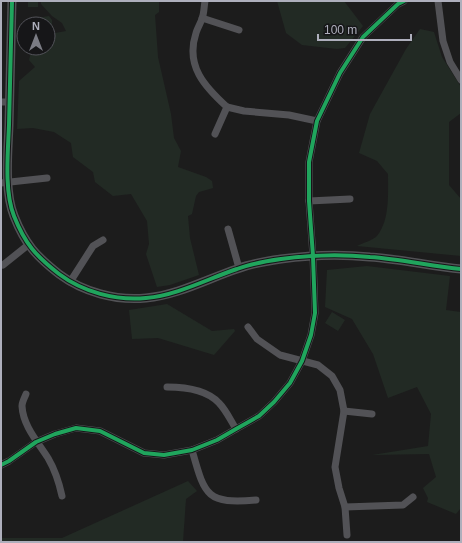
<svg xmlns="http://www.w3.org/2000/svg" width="462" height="543" font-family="Helvetica,sans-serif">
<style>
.green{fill:#222a24}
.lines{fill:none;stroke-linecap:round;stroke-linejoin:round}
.minor{stroke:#525256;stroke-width:7}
.tertiary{stroke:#525256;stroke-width:9}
.cycleway-casing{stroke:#161618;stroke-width:6}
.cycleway{stroke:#20a55d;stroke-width:4}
</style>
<rect width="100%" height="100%" fill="#1c1c1c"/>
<!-- green -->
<g class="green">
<rect x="28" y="1" width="10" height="6"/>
<path d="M41 1H159V12L155 15 158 57 171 114 174 138 181 151 178 167 206 177 212 181 213 188 199 192 196 196 192 214 188 216 190 238 199 275 170 285 157 287 146 254 149 244 147 221 131 194 113 196 95 182 93 172 73 157 71 143 54 132 33 128 17 129 19 81 35 67 29 60 31 52 35 48H48V38L55 33 66 31 62 23 52 16 41 4Z"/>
<path d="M277 1H344L363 26 345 48 337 49 302 45 286 33Z"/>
<path d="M49 16 52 20V25L48 28V24H33V21L36 18Z"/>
<path d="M420 29 434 32 442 57 461 87V113L449 122V185L461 199V256L357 246C363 243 373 240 377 236 390 220 388 194 388 174L377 161 359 153 370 114 406 49Z"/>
<path d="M367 266 450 276 446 310 461 312V510L460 509 456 514 427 502 428 498 423 488 436 477 429 454 372 455 428 446 431 414 417 387 388 398 373 354 352 319 325 307 327 270Z"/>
<path d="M167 304 212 331 234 329 235 331 214 355 158 338 132 339 129 310Z"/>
<path d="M332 312 345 320 338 331 325 323Z"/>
<path d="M188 481 197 491 186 499 183 542H1V538H62Z"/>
</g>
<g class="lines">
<!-- minor -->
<g class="minor">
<path d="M205 1C204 7 204 14 202 19 200 24 197 29 196 33 185 66 205 87 227 107"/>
<path d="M438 1 443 41 450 62 461 80"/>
<path d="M202 18 239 30"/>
<path d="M1 102H9"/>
<path d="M227 107 244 111 289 115 317 121"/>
<path d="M215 134 227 107"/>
<path d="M1 183 47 178"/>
<path d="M309 201 350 199"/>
<path d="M228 229 239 268"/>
<path d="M3 265 28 245"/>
<path d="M70 282 93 246 103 240"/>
<path d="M248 327 257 339 280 355 318 365 332 376 340 390 344 411 335 467 339 488 345 507 347 535"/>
<path d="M167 387C184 387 207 390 219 403 226 410 231 421 236 429"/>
<path d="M26 394C25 397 22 402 22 406 23 426 38 442 48 458 55 470 59 482 62 496"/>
<path d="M344 411 372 414"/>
<path d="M192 450C205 496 206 504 256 500"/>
<path d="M1 465 9 461 36 442 55 434 76 428 100 431 144 453 164 455 192 450 217 440 236 429 259 416 274 402 290 383 302 361 311 335 315 313 313 256 309 201V162L317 121 340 73 363 37 398 4 404 1"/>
<path d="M345 507 403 505 413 497"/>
</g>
<!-- tertiary -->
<path class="tertiary" d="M12 1C11 42 10 84 9 125 8 152 4 191 14 216 25 244 36 256 59 274 83 292 116 301 146 298 178 295 207 279 237 269 250 264 267 261 281 259 310 255 341 254 370 257 400 259 431 266 461 269"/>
<!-- cycleway casing -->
<g class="cycleway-casing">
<g id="cycleway">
<path d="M12 1C11 42 10 84 9 125 8 152 4 191 14 216 25 244 36 256 59 274 83 292 116 301 146 298 178 295 207 279 237 269 250 264 267 261 281 259 310 255 341 254 370 257 400 259 431 266 461 269"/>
<path d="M1 465 9 461 36 442 55 434 76 428 100 431 144 453 164 455 192 450 217 440 236 429 259 416 274 402 290 383 302 361 311 335 315 313 313 256 309 201V162L317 121 340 73 363 37 398 4 404 1"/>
</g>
</g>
<!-- cycleway -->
<use href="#cycleway" class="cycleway"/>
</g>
<!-- border -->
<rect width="462" height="543" fill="none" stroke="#aeafbc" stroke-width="4"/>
<!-- north arrow -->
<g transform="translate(36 36)"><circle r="19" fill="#161618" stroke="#53535a"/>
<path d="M0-3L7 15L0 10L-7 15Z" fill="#7b7c84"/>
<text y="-6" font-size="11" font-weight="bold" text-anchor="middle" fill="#aeafbc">N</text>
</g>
<!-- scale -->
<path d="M318 34v6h93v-6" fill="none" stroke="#aeafbc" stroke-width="2"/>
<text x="324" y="34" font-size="12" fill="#aeafbc" stroke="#161618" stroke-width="3" paint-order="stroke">100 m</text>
</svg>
